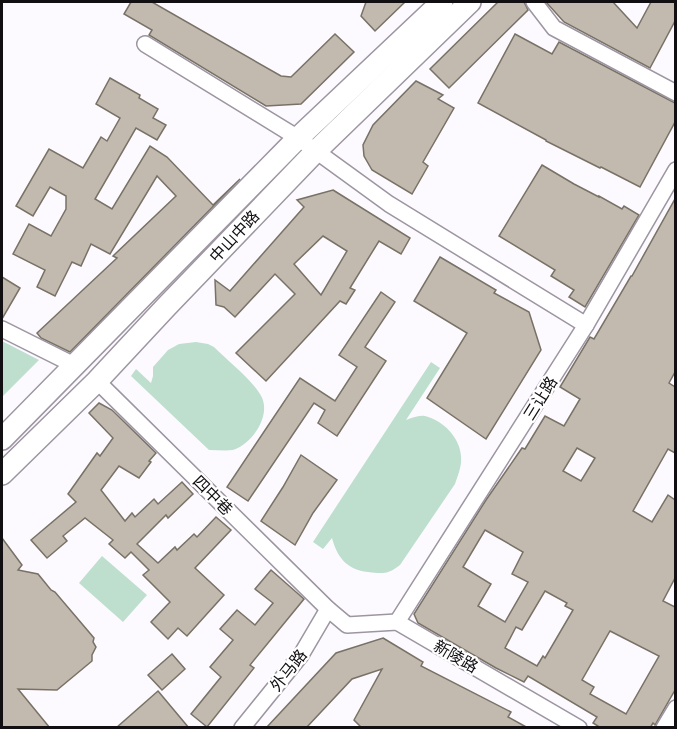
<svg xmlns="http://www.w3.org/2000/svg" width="677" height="729" font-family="'PT Serif','Noto Sans SC',serif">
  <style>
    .green { fill: #bedfce }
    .building { fill: #c2baae; stroke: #787166; stroke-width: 1.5; fill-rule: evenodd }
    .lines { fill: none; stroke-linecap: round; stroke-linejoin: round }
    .minor-casing { stroke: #9d95a1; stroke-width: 18 }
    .secondary-casing { stroke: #9d95a1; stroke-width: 24 }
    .minor { stroke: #fff; stroke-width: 15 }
    .secondary { stroke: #fff; stroke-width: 21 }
    .labels { text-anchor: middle; stroke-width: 4.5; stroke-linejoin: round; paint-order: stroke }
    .street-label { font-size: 16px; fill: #120f13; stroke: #fff }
  </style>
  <rect width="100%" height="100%" fill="#fdfaff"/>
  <g class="green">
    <path d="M2,341l37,19 -37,37z"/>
    <path d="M196,342l12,2 6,3c13,13 37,32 46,47 13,19 -7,50 -27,56 -7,1 -16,0 -24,0l-78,-74 5,-7 15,14 2,-7v-9l15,-17 11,-6z"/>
    <path d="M431,362l9,6 -34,52c6,-2 12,-5 19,-4 18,4 35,22 36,40 1,10 -3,19 -6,28l-55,81c-11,9 -17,9 -32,7 -21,-2 -31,-15 -36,-34l-9,11 -10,-7z"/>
    <path d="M102,556l45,39 -24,27 -44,-39z"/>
  </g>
  <g class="building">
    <path d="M131,2h21l129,74 10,1 44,-43 19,18 -53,52 -35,2 -117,-71 3,-5 -28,-16z"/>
    <path d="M366,2h39l-30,29 -14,-15z"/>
    <path d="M498,2h26l4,8 -79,78 -19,-19z"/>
    <path d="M546,2h67l24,26 14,-26h24v19l-25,47 -86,-46z"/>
    <path d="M515,34l37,20 7,-12 116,61v19l-35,65 -39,-20 -1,1 -54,-27v-1l-68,-37z"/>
    <path d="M110,78l30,17 -1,3 19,11 -5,9 13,7 -9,15 -21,-12 -41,71 17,10 38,-63 17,11 46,48 27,-26 -170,173 -29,-14 -4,-5 80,-75 -4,-2 63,-60 -19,-20 -47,78 -19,-10 -10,22 -9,-4 -17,34 -18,-9 8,-17 -32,-16 16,-30 22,12 15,-27v-13l-16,-9 -17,29 -17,-10 33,-57 34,19 18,-31 6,4 13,-23 -24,-14z"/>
    <path d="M416,81l27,14 -5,4 16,9 -31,54 5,4 -16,28 -40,-24 -8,-14 -1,-11 10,-20z"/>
    <path d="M542,165l32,19 25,13v-1l23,13 2,-3 15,9 -54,92 -16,-10 5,-7 -23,-14 4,-6 -56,-34z"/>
    <path d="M333,190l77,48 -9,16 -22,-13 -29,47 5,2 -9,14 -6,-3 -74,80 -30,-28 59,-59 -20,-20 -40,43 -11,-10 -8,-2 -1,-25 15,11 74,-84 -7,-7zM323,236l24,15 -26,44 -27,-31z"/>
    <path d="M675,199v173l-6,11 6,4v66l-7,-4 -35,62 19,11 16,-27 7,5v78l-12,23 12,6v83l-20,35 -2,-2 -3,5h-49l-8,-5 4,-6 -69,-41 -4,6 -28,-14 -78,-45 -4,-9 72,-114 36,-52 3,1 20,-33 19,10 16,-27 -20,-12 30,-50 4,2 37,-63h1zM577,448l18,10 -14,23 -18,-10zM485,530l38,22 -11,22 16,8 -23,40 -27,-16 13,-22 -28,-17zM545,591l22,12 -2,3 8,4 -28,48 -2,-2 -6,10 -32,-18 11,-21 6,3zM610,631l49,25 -33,58 -36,-20 4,-7 -12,-7z"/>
    <path d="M440,257l56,33 -2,3 35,19 12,38 -55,89 -59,-41 40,-65 -53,-32z"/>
    <path d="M2,277l18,11 -18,31z"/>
    <path d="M381,292l14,10 -30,45 21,14 -49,75 -19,-13 7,-13 -11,-7 -66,98 -21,-14 73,-109 35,23 22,-34 -18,-12z"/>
    <path d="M99,403l13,7 44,43 -7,8 2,1 -12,16 -20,-12 -18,24 24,31 7,-8 3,4 19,-18 4,5 24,-22 11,12 -25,24 -2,-3 -29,29 21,19 17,-16 2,3 17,-16 3,3 19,-20 15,13 -36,38 29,27 -37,41 -9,-8 -10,11 -17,-17 19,-20 -27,-27 6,-5 -18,-18 -6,6 -16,-14 4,-4 -28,-22 -22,18 4,5 -20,17 -16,-18 45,-38 -8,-8 29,-41 3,3 13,-18 -24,-25z"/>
    <path d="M301,455l36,25 -24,33 -18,32 -34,-24 22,-34z"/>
    <path d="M2,538l20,27 -4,5 20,4 13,16 4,2 39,46 -1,4 3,5 -4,8v6l-35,29 -39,-1 32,39h-48z"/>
    <path d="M271,570l33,29 -54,66 4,3 -47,59 -16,-13 30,-37 -11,-10 23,-27 -13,-11 17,-19 18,15 18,-22 -18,-14z"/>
    <path d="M383,638l40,24 -2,4 90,46 -3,5 20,11h-166l-8,-8 28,-51 -30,10 -46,49h-40l70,-75z"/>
    <path d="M172,654l13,15 -23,21 -14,-15z"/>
    <path d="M158,691l31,37h-73z"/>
  </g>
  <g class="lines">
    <g class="minor-casing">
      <g id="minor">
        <path d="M534,2l20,26 122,65"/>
        <path d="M145,44l153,94 91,66 197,121"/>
        <path d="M2,329l72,36"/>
        <path d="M97,381l231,228 19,16 50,-3 182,106"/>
        <path d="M397,622l189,-297 90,-155"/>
        <path d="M242,728l59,-73 27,-46"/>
        <path d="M664,728l12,-20"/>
      </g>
    </g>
    <g class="secondary-casing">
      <g id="secondary">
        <path d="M2,439l296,-301 144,-136"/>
        <path d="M2,474l95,-93 69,-74 150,-156 154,-149"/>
      </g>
    </g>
    <use href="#minor" class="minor"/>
    <use href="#secondary" class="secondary"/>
  </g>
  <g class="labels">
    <g class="street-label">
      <text transform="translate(234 236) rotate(-47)" y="6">中山中路</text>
      <text transform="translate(540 398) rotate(-58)" y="6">三让路</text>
      <text transform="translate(213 495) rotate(45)" y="6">四中巷</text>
      <text transform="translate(456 656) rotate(30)" y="6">新陵路</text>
      <text transform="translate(288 670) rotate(-52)" y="6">外马路</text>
    </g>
  </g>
  <rect width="677" height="729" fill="none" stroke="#120f13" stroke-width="6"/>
</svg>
